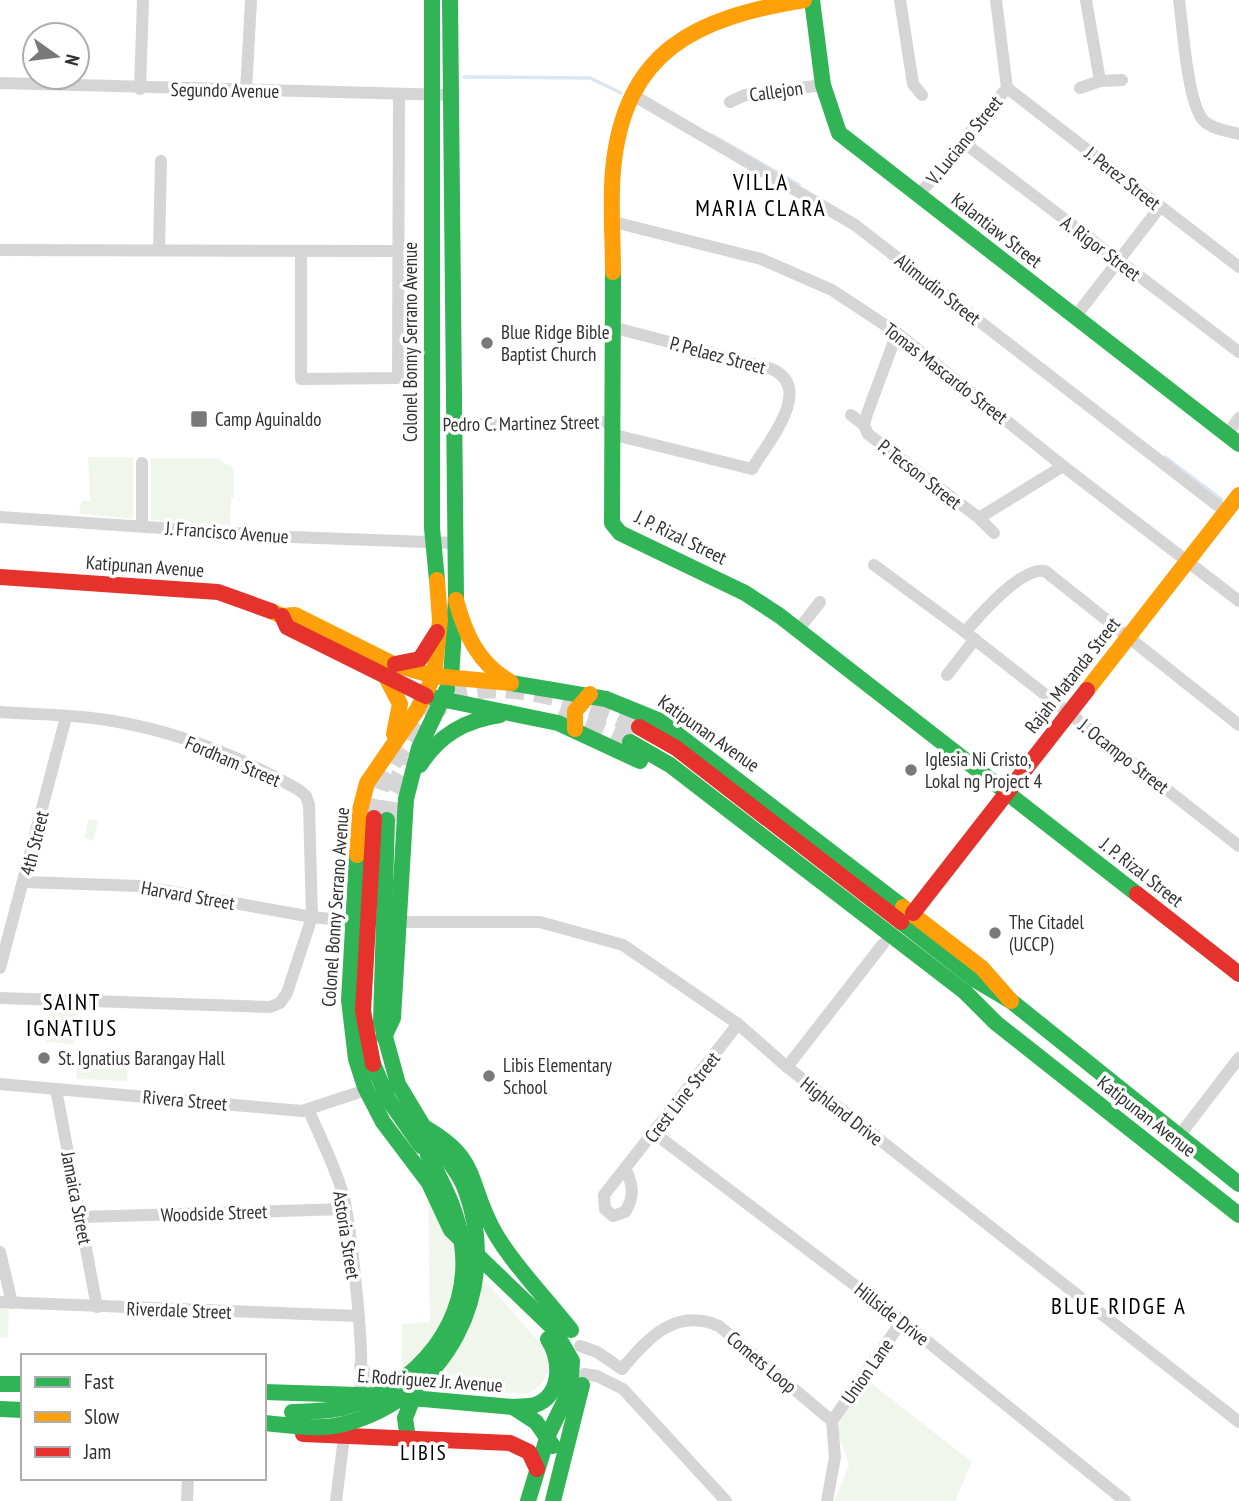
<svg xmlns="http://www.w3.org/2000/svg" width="1239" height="1501" font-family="'PT Sans Narrow',sans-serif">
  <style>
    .green { fill: #f1f6ed }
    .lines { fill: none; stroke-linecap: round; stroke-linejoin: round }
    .stream { stroke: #dbe6f3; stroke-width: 3.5 }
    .primary-tunnel { stroke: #d6d6d6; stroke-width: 19; stroke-dasharray: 19 10; stroke-linecap: butt }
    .street { stroke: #d5d5d5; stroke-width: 12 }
    .fast { stroke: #30b455; stroke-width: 16 }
    .slow { stroke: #ff9f0a; stroke-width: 16 }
    .jam { stroke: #e5322d; stroke-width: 16 }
    .fast-bridge { stroke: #30b455; stroke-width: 16 }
    .poi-dot { fill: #797979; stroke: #fff; stroke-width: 2.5 }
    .labels { text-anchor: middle; stroke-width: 7; stroke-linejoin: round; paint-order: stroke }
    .street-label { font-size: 19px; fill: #313131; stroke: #fff }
    .poi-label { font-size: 19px; fill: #313131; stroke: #fff; text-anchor: start }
    .neighbourhood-label { font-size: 21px; letter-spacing: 2px; fill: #000; stroke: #fff }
    .quarter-label { font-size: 23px; letter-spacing: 2px; fill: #000; stroke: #fff }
  </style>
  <rect width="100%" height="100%" fill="#fff"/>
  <g class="green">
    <path d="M88,457h45v62l-54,-5 2,-13h9z"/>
    <path d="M151,458h68l6,6 6,1 3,6v26l-3,1 -1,27 -79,-5z"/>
    <path d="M89,818l9,3 -5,20 -9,-3z"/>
    <path d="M49,1010l28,3 -3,31 -28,-2z"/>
    <path d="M79,1054l50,2 -2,25 -51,-2z"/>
    <path d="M428,1192l18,45 97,109c8,21 7,34 -13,47l-128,-1v-68l28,-2z"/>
    <path d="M0,1308h9l-1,30 -8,-1z"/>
    <path d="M867,1380l105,82 -17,39h-121l15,-36 -13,-38z"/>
  </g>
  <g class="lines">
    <g class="stream">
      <path d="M464,77l126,1 31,15"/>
      <path d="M712,135l87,50"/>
      <path d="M1165,457l57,43"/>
    </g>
    <g class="primary-tunnel">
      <path d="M559,712l71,30"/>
      <path d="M374,818c2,-30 13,-48 30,-72 15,-20 35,-45 59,-53 48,-15 133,12 176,34"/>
      <path d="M387,820l5,-28 17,-33"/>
    </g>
    <g class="street">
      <path d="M900,0l13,84 9,11"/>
      <path d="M1086,0l14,81"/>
      <path d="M1179,0c4,27 8,101 24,120 8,9 25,11 36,14"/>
      <path d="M0,83l449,12"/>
      <path d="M1007,88l232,179"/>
      <path d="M1080,88l20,-7 22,-1"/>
      <path d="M140,89l3,-89"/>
      <path d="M246,91l5,-91"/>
      <path d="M631,94l224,131 371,287"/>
      <path d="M730,102l15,-7 78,-10"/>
      <path d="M963,142l276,210"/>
      <path d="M918,196l89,-108 -11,-88"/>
      <path d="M614,222l147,37 71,31 65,43 166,133 176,135"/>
      <path d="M0,250l398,1"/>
      <path d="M159,250l2,-89"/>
      <path d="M301,251v128l97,-1 1,-284"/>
      <path d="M1075,317l85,-110"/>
      <path d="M897,333l-30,81 -3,11 4,9 111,84 15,15"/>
      <path d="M851,415l13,10"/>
      <path d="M431,425l180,-3"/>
      <path d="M611,434l141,35c15,-26 63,-80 20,-100l-160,-42"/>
      <path d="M1227,434l12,-16"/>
      <path d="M0,517l291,20 164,6"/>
      <path d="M979,518l84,-52"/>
      <path d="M142,526v-63"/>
      <path d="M874,565l91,67 274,214"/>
      <path d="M799,629l21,-27"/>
      <path d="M965,632c16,-18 56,-65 80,-61l194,154"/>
      <path d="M947,675l28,-36"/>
      <path d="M0,712c37,3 76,2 113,9 65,11 130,37 186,69l7,6 3,9 3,112 -25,76 -7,10 -10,4 -270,-9"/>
      <path d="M24,882l116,4 172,31 38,4"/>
      <path d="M397,922h143l83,23 115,79 49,43 452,355"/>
      <path d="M0,968l66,-251"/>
      <path d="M787,1067l96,-123"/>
      <path d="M0,1084l302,27 64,-21"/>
      <path d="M56,1089l41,218"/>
      <path d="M309,1111c11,26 25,53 33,80 9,29 25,178 17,204"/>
      <path d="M654,1133l248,188 223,180"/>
      <path d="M1179,1136l60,-78"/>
      <path d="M626,1170c7,16 9,26 -1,42l-12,4 -8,-7 -1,-14 134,-171"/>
      <path d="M82,1217l264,-8"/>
      <path d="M0,1252l12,51"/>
      <path d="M0,1302l358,14"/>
      <path d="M580,1346l17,6 25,17"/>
      <path d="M360,1366l24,30"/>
      <path d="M622,1369c27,-32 54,-62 97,-43l113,95 3,36 -8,44"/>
      <path d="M584,1374l13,2 26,13 103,112"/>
      <path d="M832,1421l70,-100"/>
      <path d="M187,1501l1,-23"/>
      <path d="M336,1501l8,-64"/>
    </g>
    <g class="fast">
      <path d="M432,0v528l5,52"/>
      <path d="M450,0l6,598 -5,80"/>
      <path d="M812,0l11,85 16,48 400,311"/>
      <path d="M613,272l-1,251 8,10 125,60 35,23 357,278"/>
      <path d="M511,683l95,16 54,22 243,186"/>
      <path d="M426,696l132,27 82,38"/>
      <path d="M630,742l40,23 295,227 31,31 243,192"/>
      <path d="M420,765c19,-30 45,-45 80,-50"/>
      <path d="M387,820l-6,202 17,62 30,50"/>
      <path d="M357,855l-8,145 7,59 9,28 18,35 46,61 22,47 102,98 19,33 -2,29 -22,45 -20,66"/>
      <path d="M901,922l73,57 37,22 228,183"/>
      <path d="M384,1037l9,-19 13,-219 13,-51 28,-59"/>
      <path d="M373,1064l15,35 33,47"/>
      <path d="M422,1126c60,33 44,56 73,107 18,31 53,68 76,97"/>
      <path d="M0,1384h23"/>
      <path d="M264,1392l125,4 124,11 23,15 17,24"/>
      <path d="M513,1407c7,-1 15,0 22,-2 28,-10 26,-45 13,-66"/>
      <path d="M0,1409l23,1"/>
      <path d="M408,1439l-3,-21 8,-20"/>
      <path d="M553,1501l29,-116"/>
    </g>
    <g class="slow">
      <path d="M613,272c0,-34 -3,-69 0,-102 11,-121 84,-152 191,-170"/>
      <path d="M456,600c9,34 22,63 53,81"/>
      <path d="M271,611l11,5 13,-1 98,49 41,12 6,-56 -3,-40"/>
      <path d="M386,677l14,27 -6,30"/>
      <path d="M1087,690l152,-195"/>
      <path d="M575,729v-18l15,-17"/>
      <path d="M357,855l3,-45 7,-27 50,-73 17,-34 77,7"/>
      <path d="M903,907l79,61 29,33"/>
    </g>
    <g class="jam">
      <path d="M0,577l218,15 53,19"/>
      <path d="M282,616l5,11 139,69"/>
      <path d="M395,664l25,-5 17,-27"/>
      <path d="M639,727l37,21 225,174"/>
      <path d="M1137,894l102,80"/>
      <path d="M913,913l174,-223"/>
      <path d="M373,1064l-10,-53 11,-193"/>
      <path d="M303,1434l207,9 19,9 8,17"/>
    </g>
    <g class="fast-bridge">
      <path d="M292,1412c17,-1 37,0 53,-5 72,-19 128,-86 117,-163 -4,-33 -19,-60 -34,-89"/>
      <path d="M264,1423c26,2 54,8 80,1 102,-27 158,-133 122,-233 -7,-20 -23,-36 -35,-53"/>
    </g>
  </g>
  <g class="poi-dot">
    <circle cx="487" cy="343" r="7"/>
    <rect x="190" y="410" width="18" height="18" rx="3.5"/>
    <circle cx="911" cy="770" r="7"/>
    <circle cx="995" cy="933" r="7"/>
    <circle cx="44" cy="1058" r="7"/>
    <circle cx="489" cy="1076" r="7"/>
  </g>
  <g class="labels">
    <g class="street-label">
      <text transform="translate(225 90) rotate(1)" y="7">Segundo Avenue</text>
      <text transform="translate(776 91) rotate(-8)" y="7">Callejon</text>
      <text transform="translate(964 140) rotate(-51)" y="7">V. Luciano Street</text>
      <text transform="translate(1123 178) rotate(38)" y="7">J. Perez Street</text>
      <text transform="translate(997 230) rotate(38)" y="7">Kalantiaw Street</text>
      <text transform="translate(1101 248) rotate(37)" y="7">A. Rigor Street</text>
      <text transform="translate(938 289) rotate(38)" y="7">Alimudin Street</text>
      <text transform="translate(410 342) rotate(-90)" y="7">Colonel Bonny Serrano Avenue</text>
      <text transform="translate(718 355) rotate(15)" y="7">P. Pelaez Street</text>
      <text transform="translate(946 373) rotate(38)" y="7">Tomas Mascardo Street</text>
      <text transform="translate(521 423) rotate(-1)" y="7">Pedro C. Martinez Street</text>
      <text transform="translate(920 474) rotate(38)" y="7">P. Tecson Street</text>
      <text transform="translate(227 532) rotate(4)" y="7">J. Francisco Avenue</text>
      <text transform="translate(681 537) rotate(26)" y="7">J. P. Rizal Street</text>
      <text transform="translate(145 566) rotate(4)" y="7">Katipunan Avenue</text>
      <text transform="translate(1072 675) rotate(-52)" y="7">Rajah Matanda Street</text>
      <text transform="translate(709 733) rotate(35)" y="7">Katipunan Avenue</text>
      <text transform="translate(1124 756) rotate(38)" y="7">J. Ocampo Street</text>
      <text transform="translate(233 761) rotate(23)" y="7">Fordham Street</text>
      <text transform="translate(34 843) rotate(-76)" y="7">4th Street</text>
      <text transform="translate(1142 872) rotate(38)" y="7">J. P. Rizal Street</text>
      <text transform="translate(188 895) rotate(10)" y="7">Harvard Street</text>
      <text transform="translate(335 907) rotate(-86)" y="7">Colonel Bonny Serrano Avenue</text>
      <text transform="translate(682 1097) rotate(-52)" y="7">Crest Line Street</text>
      <text transform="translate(185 1100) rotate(5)" y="7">Rivera Street</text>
      <text transform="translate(842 1111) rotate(38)" y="7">Highland Drive</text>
      <text transform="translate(1147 1116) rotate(38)" y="7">Katipunan Avenue</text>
      <text transform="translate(77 1198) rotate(79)" y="7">Jamaica Street</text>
      <text transform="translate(214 1213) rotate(-2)" y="7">Woodside Street</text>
      <text transform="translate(347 1235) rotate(81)" y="7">Astoria Street</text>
      <text transform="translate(179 1310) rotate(2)" y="7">Riverdale Street</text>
      <text transform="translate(892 1314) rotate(38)" y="7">Hillside Drive</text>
      <text transform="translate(762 1362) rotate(40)" y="7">Comets Loop</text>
      <text transform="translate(867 1371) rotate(-55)" y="7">Union Lane</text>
      <text transform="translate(430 1380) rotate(4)" y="7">E. Rodriguez Jr. Avenue</text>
    </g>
    <g class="poi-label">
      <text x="501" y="339">Blue Ridge Bible<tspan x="501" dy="22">Baptist Church</tspan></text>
      <text x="215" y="426">Camp Aguinaldo</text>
      <text x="925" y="766">Iglesia Ni Cristo,<tspan x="925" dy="22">Lokal ng Project 4</tspan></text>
      <text x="1009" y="929">The Citadel<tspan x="1009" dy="22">(UCCP)</tspan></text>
      <text x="58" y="1065">St. Ignatius Barangay Hall</text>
      <text x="503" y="1072">Libis Elementary<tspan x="503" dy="22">School</tspan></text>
    </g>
    <g class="neighbourhood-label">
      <text x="424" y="1460">LIBIS</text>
    </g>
    <g class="quarter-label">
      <text x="761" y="190">VILLA<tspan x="761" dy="26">MARIA CLARA</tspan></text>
      <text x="72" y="1010">SAINT<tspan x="72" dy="26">IGNATIUS</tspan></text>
      <text x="1119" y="1314">BLUE RIDGE A</text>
    </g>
  </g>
  <rect x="21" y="1354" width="245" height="126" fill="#ffffff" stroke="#adadad" stroke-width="2"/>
  <rect x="35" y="1377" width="35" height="10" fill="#30b455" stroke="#adadad" stroke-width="2"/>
  <text x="84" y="1389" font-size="21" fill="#313131">Fast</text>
  <rect x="35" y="1412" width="35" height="10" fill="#ff9f0a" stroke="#adadad" stroke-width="2"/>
  <text x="84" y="1424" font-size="21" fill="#313131">Slow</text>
  <rect x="35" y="1447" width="35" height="10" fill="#e5322d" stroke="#adadad" stroke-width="2"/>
  <text x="84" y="1459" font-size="21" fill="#313131">Jam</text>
  <g transform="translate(56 56) rotate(104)"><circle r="33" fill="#ffffff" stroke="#adadad" stroke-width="2"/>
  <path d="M0-5L12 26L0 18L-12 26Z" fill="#797979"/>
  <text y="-10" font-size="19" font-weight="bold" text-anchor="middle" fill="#313131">N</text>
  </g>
</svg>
